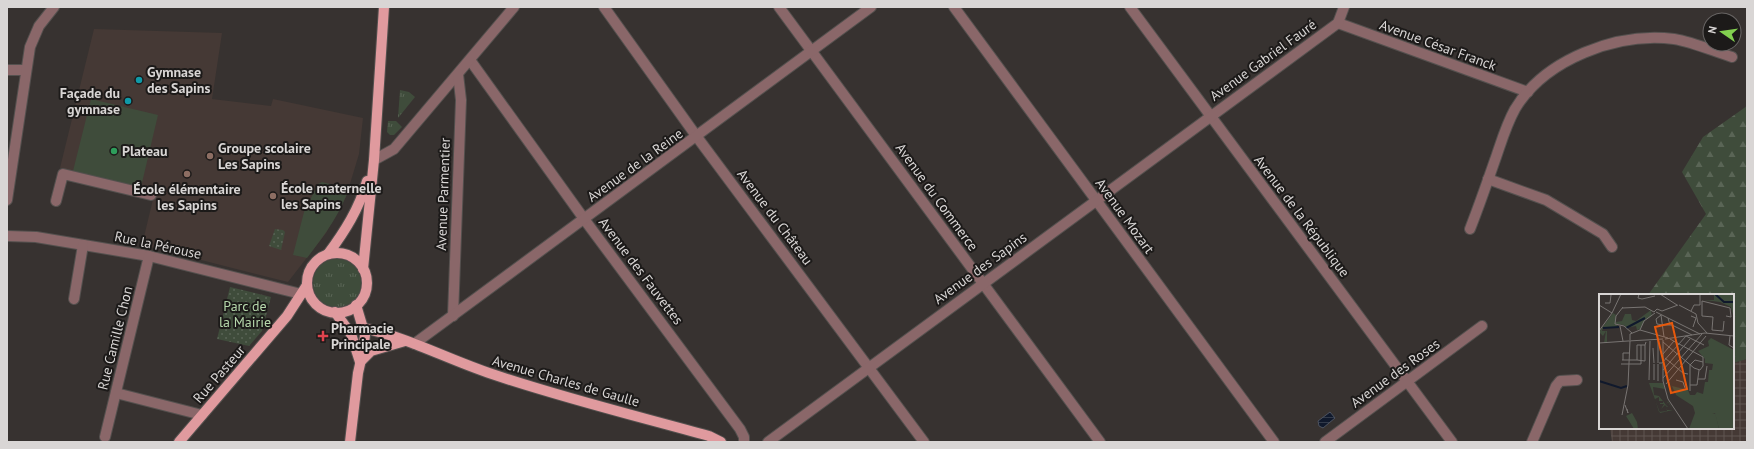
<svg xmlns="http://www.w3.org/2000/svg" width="1754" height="449" font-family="'PT Sans',sans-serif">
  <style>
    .built { fill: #453935 }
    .industrial { fill: url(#industrial-grid) }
    .grass { fill: url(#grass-tufts) }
    .forest { fill: url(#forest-firs) }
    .park { fill: url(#park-dots) }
    .garden { fill: #3f4c3b }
    .water { fill: url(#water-rules); stroke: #4c525f }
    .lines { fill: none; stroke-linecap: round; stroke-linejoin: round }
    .minor-casing { stroke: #54504e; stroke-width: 12 }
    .major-casing { stroke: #54504e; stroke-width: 12 }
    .minor { stroke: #8a6769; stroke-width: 10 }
    .major { stroke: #e09a9e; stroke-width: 10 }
    .culture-dot { fill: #0f9aa8; stroke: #1c1a19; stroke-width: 1.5 }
    .leisure-dot { fill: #2e9e5b; stroke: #1c1a19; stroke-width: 1.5 }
    .education-dot { fill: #8d6e63; stroke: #1c1a19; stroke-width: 1.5 }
    .health-dot { fill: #e0444e; stroke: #1c1a19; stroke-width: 1.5 }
    .labels { text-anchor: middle; stroke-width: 4; stroke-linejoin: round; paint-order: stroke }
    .street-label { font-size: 14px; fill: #d9d6d5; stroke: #1c1a19 }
    .poi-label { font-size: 14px; font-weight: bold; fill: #d9d6d5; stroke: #1c1a19; text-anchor: start }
    .park-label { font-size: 14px; fill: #b5d7ab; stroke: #1c1a19 }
    .inset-river { fill: none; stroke: #10192c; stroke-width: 2 }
    .inset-road { fill: none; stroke: #787472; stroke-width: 1 }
    .view { fill: #e8590c; fill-opacity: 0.15; stroke: #e8590c; stroke-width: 2 }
    .inset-edge { fill: none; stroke: #d9d6d5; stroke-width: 2 }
  </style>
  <defs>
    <pattern id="industrial-grid" width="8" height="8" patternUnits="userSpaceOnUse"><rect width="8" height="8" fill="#453935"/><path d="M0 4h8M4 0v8" fill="none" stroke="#5f5551"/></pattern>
    <pattern id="grass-tufts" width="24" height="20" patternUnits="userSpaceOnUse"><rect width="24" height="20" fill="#3f4c3b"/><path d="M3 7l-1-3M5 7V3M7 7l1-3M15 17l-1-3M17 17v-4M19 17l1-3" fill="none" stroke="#5a6556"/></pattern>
    <pattern id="forest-firs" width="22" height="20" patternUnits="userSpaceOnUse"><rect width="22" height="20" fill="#3f4c3b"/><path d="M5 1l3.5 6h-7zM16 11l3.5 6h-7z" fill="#5a6556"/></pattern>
    <pattern id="park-dots" width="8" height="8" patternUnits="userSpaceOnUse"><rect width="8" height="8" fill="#3f4c3b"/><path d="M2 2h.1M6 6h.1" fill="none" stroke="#5a6556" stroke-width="1.8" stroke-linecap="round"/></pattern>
    <pattern id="water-rules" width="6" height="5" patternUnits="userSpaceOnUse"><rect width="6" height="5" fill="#10192c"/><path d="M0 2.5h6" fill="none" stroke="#323a4a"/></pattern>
  </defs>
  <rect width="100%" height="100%" fill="#373230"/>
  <path class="built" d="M94,29l128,4 -10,66 59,7 2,-7 90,19 -4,36 -13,43 -20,36 -38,49 -146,-37 13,-54 -95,-23z"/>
  <path class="industrial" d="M1747,359v83h-135l-2,-14h123v-65z"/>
  <g class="grass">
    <path d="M400,90l9,2 6,5 -17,21z"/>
    <path d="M388,121h8l6,6 -8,8h-4l-3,-3z"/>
    <circle cx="337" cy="283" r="24"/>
  </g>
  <path class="forest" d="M1747,106v253l-14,4v-68h-85l58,-81 -24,-42 21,-35z"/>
  <g class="park">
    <path d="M275,229l8,1 2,2 -4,18 -12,-4z"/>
    <path d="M230,287l41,10 -9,34 -13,15 -32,-7z"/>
  </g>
  <g class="garden">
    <path d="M91,99l67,16 -17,72 -68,-16z"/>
    <path d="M322,182l16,4 12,-1c-8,27 -26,51 -43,73l-14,-3 11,-43 14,-28z"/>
  </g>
  <path class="water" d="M1330,412l5,6 -12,10 -4,-2 -1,-5z"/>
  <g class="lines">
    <g class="minor-casing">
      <g id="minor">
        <path d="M604,7l93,130 227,305"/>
        <path d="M779,7l321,435"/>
        <path d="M954,7l320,435"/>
        <path d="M1130,7l322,435"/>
        <path d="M1338,23l190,69"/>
        <path d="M470,60l117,163 153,206 4,8v5"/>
        <path d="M7,70h19"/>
        <path d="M374,160l20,-11 120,-142"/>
        <path d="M1488,179l58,21 57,34 9,13"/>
        <path d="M7,200l23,-153 9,-21 15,-19"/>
        <path d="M56,201l7,-27 88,21"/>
        <path d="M1470,229c9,-23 17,-46 25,-69 6,-17 11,-35 20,-51 30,-50 102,-77 159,-70 19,3 39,12 58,18"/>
        <path d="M7,236l29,1 113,19 152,38"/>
        <path d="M74,299l9,-54"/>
        <path d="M453,316l8,-216 -3,-26"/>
        <path d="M414,344l457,-337"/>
        <path d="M116,393l86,22"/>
        <path d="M105,437l44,-181"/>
        <path d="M768,442l570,-419 6,-16"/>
        <path d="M1325,442l157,-116"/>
        <path d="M1532,442l24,-56 4,-5 17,-1"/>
      </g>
    </g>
    <g class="major-casing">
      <g id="major">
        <circle cx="337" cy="283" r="30"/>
        <path d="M328,254c17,-23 31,-45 39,-73"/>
        <path d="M363,269l11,-109 10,-153"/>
        <path d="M335,312l16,22 9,28"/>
        <path d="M363,328c44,9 86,32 129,46 71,24 145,42 217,62l12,6"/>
        <path d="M361,361l10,-10 34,-10"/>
        <path d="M179,442l108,-126 20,-31"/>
        <path d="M350,442l8,-69 5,-22 2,-16 -9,-30"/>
      </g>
    </g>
    <use href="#minor" class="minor"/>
    <use href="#major" class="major"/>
  </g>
  <g class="culture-dot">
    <circle cx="139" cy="80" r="4"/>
    <circle cx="128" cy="101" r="4"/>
  </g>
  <circle class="leisure-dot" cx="114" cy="151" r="4"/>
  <g class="education-dot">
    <circle cx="210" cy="156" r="4"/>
    <circle cx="187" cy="174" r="4"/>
    <circle cx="273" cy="196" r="4"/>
  </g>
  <path class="health-dot" d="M321 330h4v4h4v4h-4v4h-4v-4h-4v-4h4z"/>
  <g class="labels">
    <g class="street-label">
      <text transform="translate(1438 45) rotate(20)" y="5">Avenue César Franck</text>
      <text transform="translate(1263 60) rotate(-36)" y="5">Avenue Gabriel Fauré</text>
      <text transform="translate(635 165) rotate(-36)" y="5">Avenue de la Reine</text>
      <text transform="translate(443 194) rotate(-88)" y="5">Avenue Parmentier</text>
      <text transform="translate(937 197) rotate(54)" y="5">Avenue du Commerce</text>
      <text transform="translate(1125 216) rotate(54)" y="5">Avenue Mozart</text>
      <text transform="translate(1302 216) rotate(53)" y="5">Avenue de la République</text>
      <text transform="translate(775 217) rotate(53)" y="5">Avenue du Château</text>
      <text transform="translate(158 245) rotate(12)" y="5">Rue la Pérouse</text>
      <text transform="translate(980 268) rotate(-36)" y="5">Avenue des Sapins</text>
      <text transform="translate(641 271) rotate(53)" y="5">Avenue des Fauvettes</text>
      <text transform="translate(115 338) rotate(-76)" y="5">Rue Camille Chon</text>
      <text transform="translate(1395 373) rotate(-36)" y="5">Avenue des Roses</text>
      <text transform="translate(219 374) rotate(-49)" y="5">Rue Pasteur</text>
      <text transform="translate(566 381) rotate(16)" y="5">Avenue Charles de Gaulle</text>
    </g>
    <g class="poi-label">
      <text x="147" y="77">Gymnase<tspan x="147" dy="16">des Sapins</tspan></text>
      <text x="120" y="98" text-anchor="end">Façade du<tspan x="120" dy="16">gymnase</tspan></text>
      <text x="218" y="153">Groupe scolaire<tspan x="218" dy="16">Les Sapins</tspan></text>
      <text x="122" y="156">Plateau</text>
      <text x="281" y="193">École maternelle<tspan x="281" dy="16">les Sapins</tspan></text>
      <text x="187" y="194" text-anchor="middle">École élémentaire<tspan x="187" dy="16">les Sapins</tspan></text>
      <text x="331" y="333">Pharmacie<tspan x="331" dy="16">Principale</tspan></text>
    </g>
    <g class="park-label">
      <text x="245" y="311">Parc de<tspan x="245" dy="16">la Mairie</tspan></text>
    </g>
  </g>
  <g transform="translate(1599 294)">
    <rect width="135" height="135" fill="#373230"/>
    <path d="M14,19l3,2 -1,9 4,3 -16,1 -1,3h5v12h-3l2,-12 -3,5 -4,-4zM50,89h14l2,6 -12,-2 1,8 5,1 7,9 2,-4 5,9 -13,3zM60,103v4h4v2h-3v1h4l-3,5 4,-4 2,2h1l-2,-2 2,-3 5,8h-6l-1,-3 1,4 -8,1 -4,-13zM110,118l7,2 3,15h-30l6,-16zM33,119l5,9 1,7h-4l-8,-13z" fill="#3f4c3b" fill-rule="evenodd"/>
    <path d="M115,0h20v25l-3,-12 -11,-5 -16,-2h10zM112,44l23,12v79h-15l-4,-16h-20l-2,-7 -17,-11 -4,-9 16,4 2,5h5l2,-3 6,2 2,-12h3l1,-12h3l1,-6 -8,-1v-4l-7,-8 11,-5 -1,-5z" fill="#3f4c3b"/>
    <path d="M52,16l1,6 -7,4 -5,9 -3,1 -1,-4 -10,2 -2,-3 -8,-1v-2l6,-1 3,-7h6l1,6 4,1z" fill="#3f4c3b"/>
    <path class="inset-river" d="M116,0l9,8h10M4,34l16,-1M27,34l19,-10M0,87l22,7 6,-2"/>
    <path class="inset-road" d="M40,0l-1,4 4,1 13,-3M61,0l17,11M6,9h5l1,-8M0,11l13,8 9,-19M80,11l17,9 2,9 9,10M24,13l-7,9 -1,8 9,2 8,7M23,14l23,-1 9,5M92,17l3,-6h6v-11M55,18l3,-3 5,2 16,-6M57,18l12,6 2,7M62,21l3,22M62,21l-5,4 1,5 6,1M92,22l5,2 -3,9M69,24l32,16M125,27l-1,10 -11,-1 1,-13 -11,-1v-15l28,7 1,9 -5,-1M64,31h9l20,10M21,32l3,15M41,36l4,-9 11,-8M0,37l13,-18M131,42l-1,9 5,3M66,45l40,-6 29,3M71,45l33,18v9M31,46v-6l10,-4 28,8M59,46v23M64,46v41l5,18 20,30M29,47l35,-2M64,48l31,26 6,2 3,-4M0,49l29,-2M54,54l1,15M64,60l11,-13M66,64l18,15 5,1M23,66h15v-15h8l1,-3M24,66v-7h7M38,66l8,1v-16M60,69h3l24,-27 18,9M22,70h20v-19M55,70v16M59,70v17M91,71v26M91,71l5,-5 8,2M64,76l27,-31M64,84l39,-44M99,85h7l2,-13M50,86l1,-39M77,86l7,2 2,6M67,90l40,-48M91,91h7l2,-15M26,111l3,8 -1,-4M23,121l6,-30 2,-44"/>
    <path class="view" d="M73,29l15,66 -16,4 -16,-66z"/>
    <rect width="135" height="135" class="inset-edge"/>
  </g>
  <rect width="1754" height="449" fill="none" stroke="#d9d6d5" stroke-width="16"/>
  <g transform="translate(1722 32) rotate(283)"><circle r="19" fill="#1c1a19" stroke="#686564"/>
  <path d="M0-3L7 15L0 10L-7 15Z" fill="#82d04f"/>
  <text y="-6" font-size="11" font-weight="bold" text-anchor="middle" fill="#d9d6d5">N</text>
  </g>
</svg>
